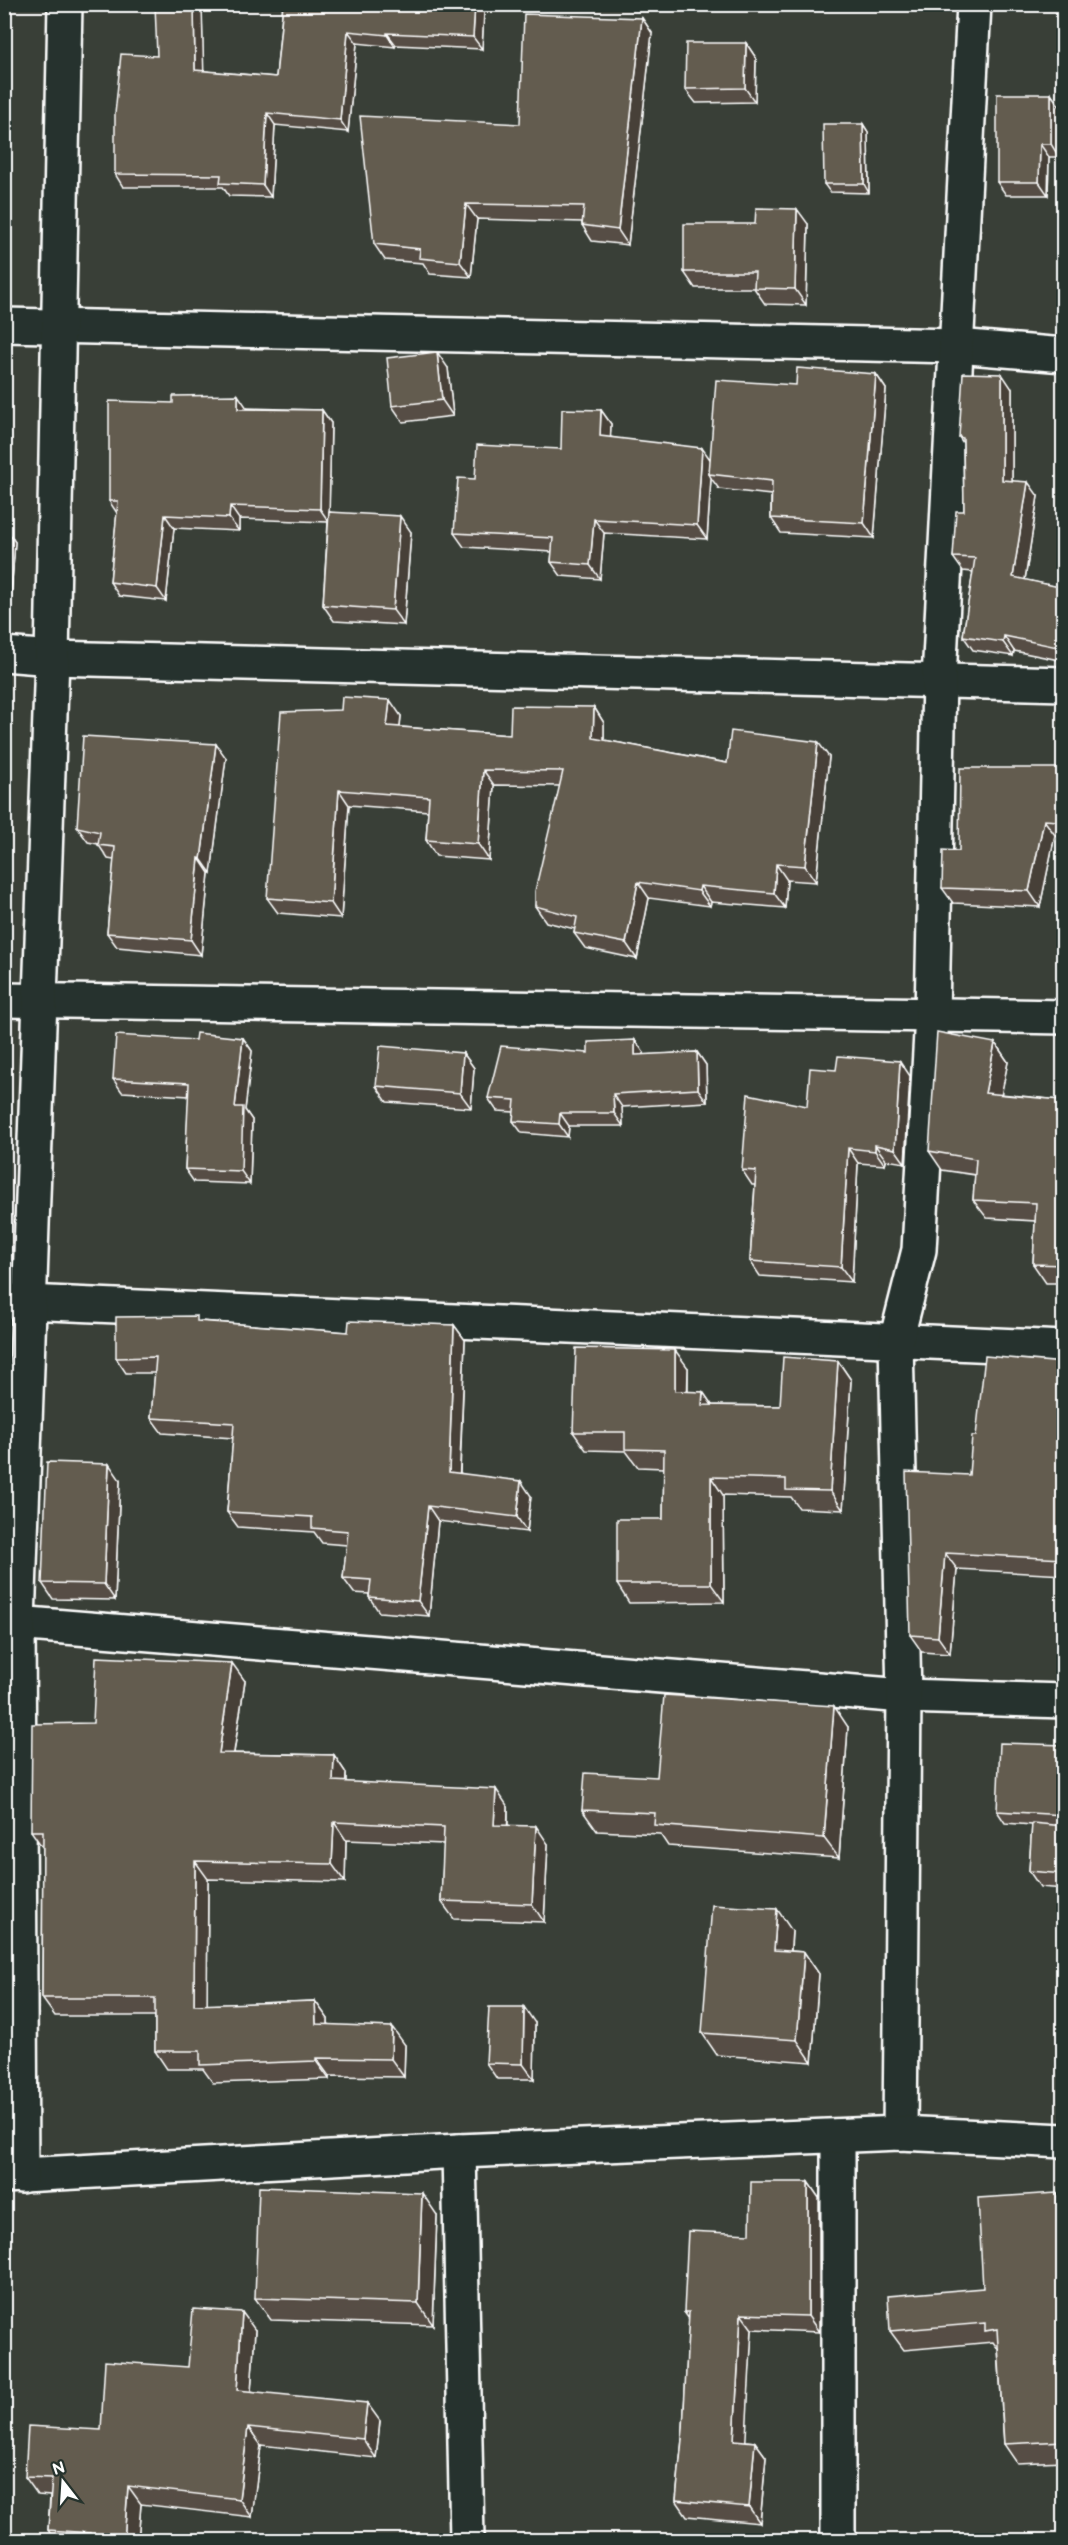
<svg xmlns="http://www.w3.org/2000/svg" width="1068" height="2545" font-family="'Balsamiq Sans',sans-serif">
  <style>
    .lines { fill: none; stroke-linecap: round; stroke-linejoin: round }
    .minor-casing { stroke: #fff; stroke-width: 38 }
    .minor { stroke: #26332d; stroke-width: 33 }
    .wall { fill: #564e44; stroke: #fff; stroke-width: 1.5 }
    .shaded-wall { fill: #464037; stroke: #fff; stroke-width: 1.5 }
    .building { fill: #645b4f; stroke: #fff; stroke-width: 1.5 }
  </style>
  <rect width="100%" height="100%" fill="#393f37"/>
  <filter id="ink" filterUnits="userSpaceOnUse"><feTurbulence type="fractalNoise" baseFrequency=".0167" numOctaves="2"/><feDisplacementMap in="SourceGraphic" scale="12" xChannelSelector="R" yChannelSelector="G"/><feConvolveMatrix kernelMatrix="1 2 1 2 8 2 1 2 1" color-interpolation-filters="sRGB"/></filter>
  <g filter="url(#ink)">
    <g class="lines">
      <g class="minor-casing">
        <g id="minor">
          <path d="M4,325l953,21 107,9"/>
          <path d="M4,654l48,4 1012,26"/>
          <path d="M4,1000l1060,17"/>
          <path d="M4,1301l1060,47"/>
          <path d="M4,1622l900,74 160,5"/>
          <path d="M900,2133l4,-437 -8,-355 23,-91 13,-235 7,-336 35,-675"/>
          <path d="M838,2136v404"/>
          <path d="M459,2151l8,389"/>
          <path d="M4,2176l455,-25 441,-18 164,8"/>
          <path d="M21,2176l-3,-554 34,-964 13,-654"/>
        </g>
      </g>
      <use href="#minor" class="minor"/>
    </g>
    <g class="wall">
      <path d="M202,4l1,67 73,6 7,-73h196l5,8 -2,37 -86,-4 -1,2 -38,-4 -9,89 -73,-7 -4,72 -42,-1 -6,-9h-100l-8,-13 42,-118z"/>
      <path d="M642,18l10,15 -24,212 -36,-4 -10,-16v-3l-105,-3 -6,58 -41,-3 -7,-11 -38,-3 -11,-16 146,-120z"/>
      <path d="M746,43l10,15 -1,44 -59,1 -11,-14z"/>
      <path d="M1051,94l9,13 -1,50h-10l-1,38h-42l-9,-13z"/>
      <path d="M863,124l5,8 1,61 -39,-1 -6,-8z"/>
      <path d="M755,224h53l-2,81 -41,-1 -11,-16h-59l-11,-16z"/>
      <path d="M448,368l5,48 -50,6 -11,-16z"/>
      <path d="M876,374l10,15 -12,149 -93,-5 -10,-15v-23l-52,-6 -8,-11 -4,61 -103,-6 -4,46 -39,-3 -10,-14 1,-10 -88,-5 -10,-14 107,-84 40,-39 10,14 -1,13 100,21 86,-73z"/>
      <path d="M1012,389v92l26,15 -13,84 39,8v73l-50,-10 -1,5 -40,-6 -10,-14 10,-64 -10,-1 -10,-14 11,-46 -1,-68 -4,-6z"/>
      <path d="M247,408l75,2 9,13 -2,89 82,20 -7,93 -70,-4 -11,-16 5,-83 -89,-3v12l-65,-3 -8,73 -47,-5 -9,-14 7,-69 -8,-12z"/>
      <path d="M4,526l11,16 -4,52 -7,-1z"/>
      <path d="M594,707l10,16v17l123,23 102,-6 -13,125 -29,-2 -2,28 -74,-6 -1,4 -61,-8 -12,61 -52,-11 -11,-15 1,-4 -29,-7 -11,-16 25,-120 -66,-1 -5,75 -53,-4 -10,-16 2,-29 -79,-6 -8,113 -63,-5 -11,-15 74,-188 60,6 -1,11 110,8z"/>
      <path d="M226,758l-15,115h-2l-8,82 -84,-8 -10,-14 7,-73 -6,-1 -10,-15 -10,-2 -11,-15z"/>
      <path d="M1059,768l5,6v62l-9,-1 -15,72 -87,-4 -11,-15 17,-37z"/>
      <path d="M243,1038l9,13 -7,59 7,10 -2,64 -56,-2 -9,-13 4,-73 -67,-4 -9,-13 82,-39z"/>
      <path d="M1064,1041v242h-18l-13,-19 2,-43 -48,-3 -14,-18 2,-25 -33,-5 -13,-19 66,-108 13,19 -7,32 59,6z"/>
      <path d="M697,1052l9,13 1,37 -85,5 1,19h-54l-1,11 -46,-4 -9,-12 1,-9 -17,-1 -9,-13 100,-45h56v2z"/>
      <path d="M463,1053l11,15 -3,40 -84,-6 -11,-16z"/>
      <path d="M910,1076l-5,87 -19,-3 -1,5 -27,-2 -6,119 -92,-6 -10,-15 5,-76h-3l-10,-15 65,-64z"/>
      <path d="M201,1321l147,11 106,-7 11,15 -5,133 71,23 -4,36 -89,-11 -9,95 -50,-4 -10,-15v-3l-15,-1 -11,-15 4,-33 -25,-2 -8,-11 -76,-5 -11,-15 6,-74 -71,-5 -11,-15 4,-45h-29l-10,-15z"/>
      <path d="M838,1361l13,19 -8,130 -44,-2 -8,-11 -68,-2 1,107 -95,1 -12,-19 46,-65 1,-51 -26,-1 -12,-16 -40,-1 -13,-18 115,-64v24h15l9,13 68,1z"/>
      <path d="M1064,1363v212l-107,-6 -7,85 -28,-2 -12,-17 59,-160 7,-39z"/>
      <path d="M120,1480l-5,120 -62,-1 -11,-16z"/>
      <path d="M245,1681l-11,72 100,2 12,18v9l162,25v18l40,19 -4,78 -90,-3 -13,-18 3,-57 -98,-4 -1,42 -137,-3 -1,126 108,-4 13,18v5l77,21 -1,32 -75,-1v3l-116,4 -10,-14h-36l-12,-18v-35h-100l-13,-18 1,-150 -12,-17 62,-108z"/>
      <path d="M848,1727l-9,131 -171,-12 -8,-12 -63,-3 -15,-21 75,-33z"/>
      <path d="M1064,1745v144l-24,-2 -11,-16 3,-46 -27,-2 -8,-12z"/>
      <path d="M792,1931l-1,20 13,1 15,22 -7,88 -95,-7 -15,-22z"/>
      <path d="M535,2023l-1,56h-37l-11,-16z"/>
      <path d="M808,2182l11,16v134l-67,-3 -7,112 10,1 11,15 -6,66 -73,-7 -11,-16 7,-71 6,-110 -5,-7 66,-78z"/>
      <path d="M1057,2193l7,10v258l-47,2 -13,-19 -6,-95 -5,-7 -89,8 -14,-19 93,-43z"/>
      <path d="M437,2215l-4,110 -162,-5 -16,-22z"/>
      <path d="M255,2330l-4,61 129,30 -4,37 -115,-13 -9,72 -111,-13 -3,37h-83l-7,-11 2,-34 -12,-1 -13,-18 76,-47 87,-63z"/>
    </g>
    <g class="shaded-wall">
      <path d="M194,4h8l2,78 -9,-12z"/>
      <path d="M475,4h4l5,8 -2,37 -9,-12z"/>
      <path d="M642,18l10,15 -24,212 -10,-15z"/>
      <path d="M348,31l9,12 -9,89 -8,-12z"/>
      <path d="M387,33l9,12 -1,2 -8,-12z"/>
      <path d="M746,43l10,15 -1,44 -10,-14z"/>
      <path d="M1051,94l9,13 -1,50 -8,-13z"/>
      <path d="M267,113l8,12 -4,72 -8,-12z"/>
      <path d="M863,124l5,8 1,61 -5,-9z"/>
      <path d="M1040,144l9,13 -1,38 -9,-13z"/>
      <path d="M466,204l11,15 -6,58 -11,-15z"/>
      <path d="M797,209l11,15 -2,81 -11,-16z"/>
      <path d="M437,352l11,16 5,48 -11,-16z"/>
      <path d="M876,374l10,15 -12,149 -10,-15z"/>
      <path d="M1002,374l10,15v105l-10,-14z"/>
      <path d="M238,395l9,13v14l-9,-13z"/>
      <path d="M322,410l9,13 -2,99 -9,-13z"/>
      <path d="M601,410l10,14 -1,26 -10,-14z"/>
      <path d="M702,448l10,14 -3,12 2,4 -4,61 -10,-14z"/>
      <path d="M1028,482l10,14 -15,96 -10,-15z"/>
      <path d="M230,506l9,13v12l-10,-13z"/>
      <path d="M165,515l9,13 -8,73 -9,-13z"/>
      <path d="M400,516l11,16 -7,93 -11,-15z"/>
      <path d="M594,519l10,14 -4,46 -10,-14z"/>
      <path d="M4,526l11,16 -4,52 -7,-9z"/>
      <path d="M1004,636l10,15 -1,5 -10,-14z"/>
      <path d="M390,700l11,16 -3,26 -11,-16z"/>
      <path d="M594,707l10,16v30l-11,-15z"/>
      <path d="M818,742l11,15 -13,125 -11,-16z"/>
      <path d="M216,744l10,14 -15,115 -10,-14z"/>
      <path d="M1059,768l5,6v53l-5,-6z"/>
      <path d="M483,770l11,15 -5,75 -11,-16z"/>
      <path d="M339,790l10,15 -8,113 -10,-15z"/>
      <path d="M1044,820l11,15 -15,72 -11,-16z"/>
      <path d="M199,858l10,15 -8,82 -10,-15z"/>
      <path d="M776,864l11,16 -2,28 -11,-15z"/>
      <path d="M638,882l11,16 -12,61 -11,-16z"/>
      <path d="M700,886l11,16 -1,4 -11,-15z"/>
      <path d="M4,898l5,7 -4,46 -1,-1z"/>
      <path d="M243,1038l9,13 -7,59 7,10 -2,64 -9,-13 -6,-64z"/>
      <path d="M635,1040l9,13v15l-9,-13z"/>
      <path d="M995,1043l13,19 -10,49 -13,-18z"/>
      <path d="M697,1052l9,13 1,37 -9,-13z"/>
      <path d="M463,1053l11,15 -3,40 -11,-15z"/>
      <path d="M900,1061l10,15 -5,87 -10,-14z"/>
      <path d="M613,1094l9,13 1,19 -9,-13z"/>
      <path d="M560,1113l9,13 -1,11 -9,-13z"/>
      <path d="M875,1145l11,15 -1,5 -10,-14z"/>
      <path d="M848,1148l10,15 -6,119 -11,-15z"/>
      <path d="M454,1325l11,15 -6,147 -10,-15z"/>
      <path d="M675,1350l13,18 -1,42 -12,-19z"/>
      <path d="M838,1361l13,19 -8,130 -13,-19z"/>
      <path d="M703,1392l13,19 -14,-6z"/>
      <path d="M109,1464l11,16 -5,120 -11,-16z"/>
      <path d="M711,1477l12,18 1,107 -13,-18z"/>
      <path d="M521,1481l10,15 -4,36 -10,-15z"/>
      <path d="M428,1506l10,15 -9,95 -11,-15z"/>
      <path d="M945,1553l12,16 -7,85 -12,-17z"/>
      <path d="M232,1663l13,18 -14,90 -12,-18z"/>
      <path d="M834,1706l14,21 -9,131 -15,-20z"/>
      <path d="M334,1755l12,18 -1,26 -12,-18z"/>
      <path d="M496,1789l12,18 -1,36 -13,-18z"/>
      <path d="M334,1822l12,18 -1,42 -13,-18z"/>
      <path d="M536,1826l12,18 -4,78 -12,-18z"/>
      <path d="M195,1861l13,18 -1,144 -13,-18z"/>
      <path d="M777,1909l15,22 -3,41 -15,-22z"/>
      <path d="M804,1952l15,22 -7,88 -15,-22z"/>
      <path d="M315,2001l13,18v23l-12,-18z"/>
      <path d="M524,2007l11,16 -1,56 -11,-15z"/>
      <path d="M392,2027l13,18 -1,32 -13,-18z"/>
      <path d="M316,2058l13,18v3l-13,-18z"/>
      <path d="M808,2182l11,16v134l-11,-16z"/>
      <path d="M422,2193l15,22 -4,110 -15,-22z"/>
      <path d="M1057,2193l7,10v97z"/>
      <path d="M242,2312l13,18 -5,78 -13,-18z"/>
      <path d="M741,2314l11,15 -7,126 -11,-15z"/>
      <path d="M367,2403l13,18 -4,37 -13,-19z"/>
      <path d="M248,2427l13,18 -9,72 -13,-18z"/>
      <path d="M755,2442l11,15 -6,66 -11,-16z"/>
      <path d="M128,2486l13,18 -3,37h-14z"/>
    </g>
    <g class="building">
      <path d="M155,4h39l1,66 81,7 7,-73h192l-2,33 -86,-4v2l-39,-4 -8,89 -73,-7 -4,72 -43,-2 1,-8 -106,-1v-60l6,-60 36,2z"/>
      <path d="M524,14l118,4 -24,212 -36,-5 2,-19 -118,-2 -6,58 -41,-4 1,-9 -46,-5 -14,-128 160,8z"/>
      <path d="M686,43h60l-1,45 -60,1z"/>
      <path d="M997,94h54v50h-11l-1,38h-42z"/>
      <path d="M823,124h40l1,60h-40z"/>
      <path d="M756,208l41,1 -2,80 -41,-1 1,-16h-71v-48h71z"/>
      <path d="M437,352l5,48 -50,6 -5,-48z"/>
      <path d="M797,368l79,6 -12,149 -93,-5 1,-37 -63,-7 7,-94 80,5z"/>
      <path d="M963,373l39,1v106l26,2 -15,95 51,11v55l-2,5 -58,-12 -1,6 -40,-6 12,-78 -22,-1 3,-46h8l-1,-73 -4,-1z"/>
      <path d="M238,395v14l84,1 -2,99 -90,-3 -1,12 -64,-3 -8,73 -47,-6 8,-81h-9v-100l64,2v-7z"/>
      <path d="M562,409l39,1 -1,26 102,12 -5,77 -103,-6 -4,46 -39,-3 2,-24 -99,-5 4,-55 17,1 2,-34 84,4z"/>
      <path d="M329,512l71,4 -7,94 -70,-5z"/>
      <path d="M342,697l48,3 -3,26 123,9 1,-29 83,1 -1,31 134,25 4,-32 87,11 -13,124 -29,-2 -2,29 -74,-7 -1,5 -61,-9 -12,61 -52,-10 3,-16 -42,-11v-15l28,-120 -80,-1 -5,74 -52,-4 3,-43 -90,-7 -8,113 -64,-5 14,-186 60,-2z"/>
      <path d="M83,736l133,8 -15,115 -2,-1 -8,82 -84,-7 8,-86 -17,-2 2,-13 -23,-5z"/>
      <path d="M960,768h99v53l-15,-1 -15,71 -87,-3 1,-38 16,1z"/>
      <path d="M937,1032l58,11 -10,50 75,7 2,-59h2v224l-31,-1 3,-61 -63,-3 3,-41 -47,-8z"/>
      <path d="M196,1033l47,5 -8,69h8l-2,64 -56,-2 4,-86 -76,-4 3,-44 79,5z"/>
      <path d="M635,1040v15l62,-3 1,37 -85,5 1,19h-54l-1,11 -46,-3 2,-21 -27,-2 13,-52 87,7v-11z"/>
      <path d="M380,1046l83,7 -3,40 -84,-7z"/>
      <path d="M838,1056l62,5 -5,88 -20,-4v6l-27,-3 -7,119 -91,-6 6,-90 -14,-1 6,-76 59,12 3,-38 26,2z"/>
      <path d="M197,1316v5l151,11 1,-11 105,4 -5,147 72,9 -4,36 -89,-11 -10,95 -49,-4 2,-17 -28,-2 5,-47 -36,-3v-11l-85,-5 7,-89 -83,-5 5,-61 -40,1v-41z"/>
      <path d="M576,1348l99,2v41l28,1 -1,13 78,1 3,-49 55,4 -8,130 -44,-1v-11l-75,-2v107h-94v-65h46l1,-69 -39,-1v-17h-52z"/>
      <path d="M985,1356l79,7v196l-119,-6 -7,84 -28,-2 -4,-163 63,3 3,-39h4z"/>
      <path d="M47,1462l62,2 -5,120 -62,-1z"/>
      <path d="M96,1657l136,6 -13,90 115,2 -1,26 163,8 -2,36 42,1 -4,78 -91,-3 3,-74 -110,-5 -2,42 -137,-3 -1,144 121,-4 1,23 76,3 -1,32 -75,-1v3l-116,4v-14h-45v-53h-113l1,-167h-12l1,-107 61,-1z"/>
      <path d="M664,1695l170,11 -10,132 -170,-13 1,-12 -73,-3 3,-37 72,4z"/>
      <path d="M1000,1743l64,2v70l-67,-4z"/>
      <path d="M1032,1823l32,3v48l-35,-3z"/>
      <path d="M712,1905l65,4 -3,41 30,2 -7,88 -95,-7z"/>
      <path d="M489,2007h35l-1,57 -37,-1z"/>
      <path d="M751,2182h57v134l-67,-2 -7,126 21,2 -6,65 -73,-7 7,-71 6,-117h-5l4,-81 62,3z"/>
      <path d="M259,2187l163,6 -4,110 -163,-5z"/>
      <path d="M1057,2193l7,107v141l-60,3 -7,-115 -12,2v-8l-95,8 -2,-35 95,-8 -5,-90z"/>
      <path d="M193,2309l49,3 -5,78 130,13 -4,36 -115,-12 -9,72 -111,-13 -4,55h-35l1,-8 -42,-3 4,-52 -27,-1 3,-51 73,4 4,-69 83,6z"/>
    </g>
  </g>
  <rect width="1068" height="2545" fill="none" stroke="#26332d" stroke-width="24"/>
  <rect x="12" y="12" width="1044" height="2521" fill="none" stroke="#fff" stroke-width="2" filter="url(#ink)"/>
  <g transform="translate(63 2482) rotate(343)" stroke="#26332d" stroke-width="4.5" paint-order="stroke">
  <path d="M0-4.5L10 22L0 15L-10 22Z" fill="#ffffff"/>
  <text y="-9" font-size="16" font-weight="bold" text-anchor="middle" fill="#ffffff">N</text>
  </g>
</svg>
